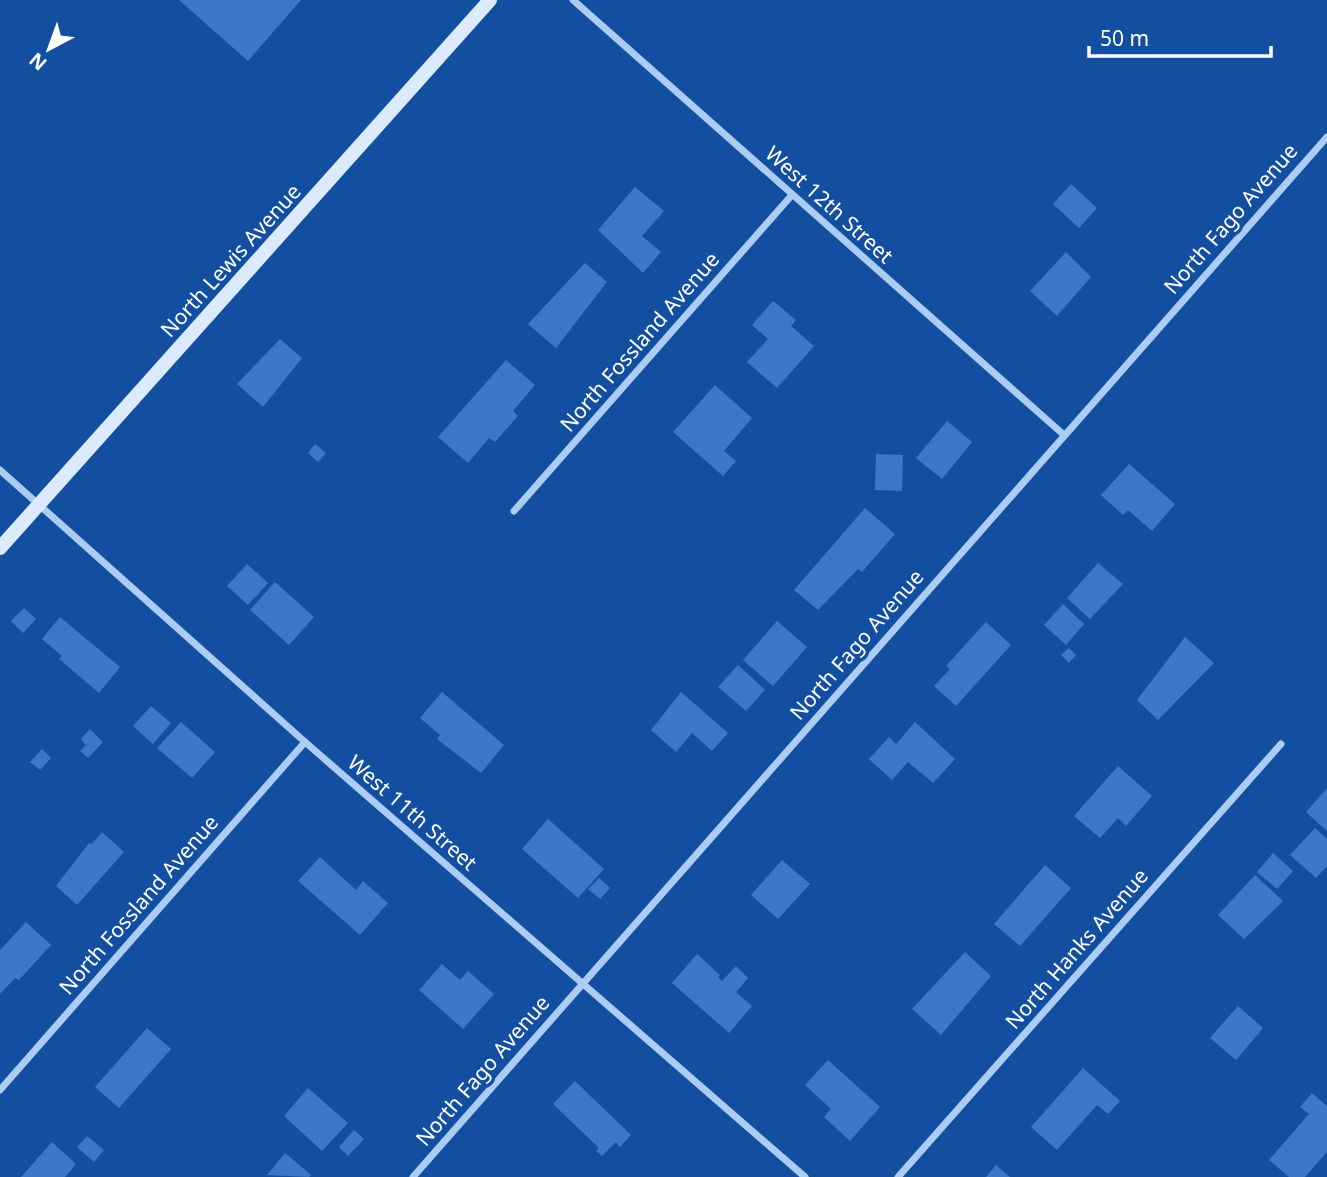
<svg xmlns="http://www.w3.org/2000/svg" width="1327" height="1177" font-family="'Noto Sans',sans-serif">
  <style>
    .building { fill: #3c78c8 }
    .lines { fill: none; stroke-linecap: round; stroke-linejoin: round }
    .street { stroke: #acccf5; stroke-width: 7 }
    .secondary { stroke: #dceafd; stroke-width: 14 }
    .labels { text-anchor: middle; stroke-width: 7; stroke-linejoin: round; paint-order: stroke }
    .street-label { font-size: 21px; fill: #fff; stroke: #134fa1 }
  </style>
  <rect width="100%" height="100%" fill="#134fa1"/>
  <g class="building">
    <path d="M179,0h122l-53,61z"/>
    <path d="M1071,184l26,24 -18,20 -26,-24z"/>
    <path d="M635,187l29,24 -22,25 19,16 -18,21 -45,-43z"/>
    <path d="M1066,252l25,25 -34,39 -27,-25z"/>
    <path d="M585,263l22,19 -51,66 -28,-24z"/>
    <path d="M773,301l23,19 -5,6 23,20 -37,42 -30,-26 21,-23 -16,-14z"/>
    <path d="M280,339l22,19 -39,49 -26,-23z"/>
    <path d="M506,360l29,25 -22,26 5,5 -23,26 -6,-4 -21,25 -30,-26z"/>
    <path d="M715,385l37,33 -28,33 12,10 -13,15 -50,-44z"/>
    <path d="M947,421l25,21 -30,37 -26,-21z"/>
    <path d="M315,444l11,9 -8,9 -10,-9z"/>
    <path d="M876,454l27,1 -1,36 -27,-1z"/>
    <path d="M1129,464l46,40 -23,27 -24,-21 -5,5 -22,-20z"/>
    <path d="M865,508l30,26 -33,38 -4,-3 -40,41 -24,-20z"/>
    <path d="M1098,563l25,21 -33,35 -23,-21z"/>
    <path d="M247,564l21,19 -20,22 -21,-19z"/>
    <path d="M275,582l39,35 -25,28 -39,-35z"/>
    <path d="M1063,604l21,20 -18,21 -22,-20z"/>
    <path d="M24,608l12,11 -13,14 -12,-12z"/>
    <path d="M60,617l60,50 -21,26 -40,-34 3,-3 -20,-17z"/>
    <path d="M777,621l30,26 -34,39 -30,-26z"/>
    <path d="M986,622l25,23 -55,61 -22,-20 16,-17 -4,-3z"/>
    <path d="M1185,637l29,26 -56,57 -21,-20z"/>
    <path d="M1069,648l7,7 -7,8 -8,-8z"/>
    <path d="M738,665l27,25 -19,21 -28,-24z"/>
    <path d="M442,692l62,53 -23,28 -44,-34 3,-4 -20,-17z"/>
    <path d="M681,692l47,41 -16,18 -20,-18 -16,19 -25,-22z"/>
    <path d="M151,706l20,17 -18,21 -20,-18z"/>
    <path d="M181,722l34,30 -23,26 -35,-30z"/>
    <path d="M915,722l40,37 -22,24 -25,-21 -16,18 -23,-21 20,-22 7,7z"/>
    <path d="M90,729l13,13 -15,16 -8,-7 6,-6 -5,-6z"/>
    <path d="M42,749l9,9 -11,12 -10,-8z"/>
    <path d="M1118,766l34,30 -26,30 -8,-8 -18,20 -26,-22z"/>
    <path d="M1327,788v43l-21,-19z"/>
    <path d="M548,819l56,50 -26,29 -56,-49z"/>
    <path d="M1315,828l12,11v27l-11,12 -26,-23z"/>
    <path d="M102,832l22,20 -47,53 -21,-19 33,-43 3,1z"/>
    <path d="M1273,853l20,18 -16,18 -20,-17z"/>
    <path d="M320,857l36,33 7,-9 25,22 -28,32 -62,-54z"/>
    <path d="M782,860l28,24 -32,35 -27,-24z"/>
    <path d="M1045,865l26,23 -51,58 -26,-22z"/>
    <path d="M1255,875l28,26 -39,38 -26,-24z"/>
    <path d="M599,878l11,10 -10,11 -12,-10z"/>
    <path d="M26,922l25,23 -32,35 -4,-2 -15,16v-44z"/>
    <path d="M965,952l26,24 -50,59 -29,-26z"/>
    <path d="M697,954l23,21 -2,2 4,4 14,-15 12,12 -12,14 16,14 -23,27 -57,-50z"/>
    <path d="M442,964l18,16 8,-9 26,23 -31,35 -44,-39z"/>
    <path d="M1238,1006l25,22 -27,32 -26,-22z"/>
    <path d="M147,1028l24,21 -52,59 -24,-21z"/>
    <path d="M828,1060l52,47 -30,34 -26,-24 7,-8 -26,-24z"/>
    <path d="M1083,1068l37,33 -12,13 -11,-9 -40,45 -26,-23z"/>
    <path d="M575,1081l56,54 -11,12 -4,-5 -14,14 -6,-5 3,-3 -46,-44z"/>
    <path d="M308,1088l40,35 -26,28 -38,-35z"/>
    <path d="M1312,1093l15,13v46l-22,25h-16l-20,-17 40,-46 -9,-7z"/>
    <path d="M354,1130l10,9 -16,17 -9,-9z"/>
    <path d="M87,1136l17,14 -10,12 -17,-15z"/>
    <path d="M52,1142l24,22 -11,13h-44z"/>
    <path d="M285,1153l26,22 -2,2 -42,-2z"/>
    <path d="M996,1165l14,12h-24z"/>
  </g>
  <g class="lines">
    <g class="street">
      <path d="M573,0l491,435"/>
      <path d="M0,470l305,272 500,435"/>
      <path d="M514,511l277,-315"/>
      <path d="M0,1090l305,-348"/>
      <path d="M413,1177l914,-1040"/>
      <path d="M898,1177l383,-433"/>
    </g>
    <path class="secondary" d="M0,548l490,-548"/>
  </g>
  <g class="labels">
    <g class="street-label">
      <text transform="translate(829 205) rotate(42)" y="7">West 12th Street</text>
      <text transform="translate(1231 219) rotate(-49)" y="7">North Fago Avenue</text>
      <text transform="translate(231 261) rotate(-48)" y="7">North Lewis Avenue</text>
      <text transform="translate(640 342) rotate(-49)" y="7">North Fossland Avenue</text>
      <text transform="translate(857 645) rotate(-49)" y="7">North Fago Avenue</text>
      <text transform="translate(412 813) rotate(41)" y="7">West 11th Street</text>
      <text transform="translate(139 905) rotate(-49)" y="7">North Fossland Avenue</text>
      <text transform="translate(1077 949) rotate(-49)" y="7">North Hanks Avenue</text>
      <text transform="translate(483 1071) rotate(-49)" y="7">North Fago Avenue</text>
    </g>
  </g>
  <g transform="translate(49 49) rotate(221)" stroke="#134fa1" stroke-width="5" paint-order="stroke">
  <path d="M0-5L12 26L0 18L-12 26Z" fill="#ffffff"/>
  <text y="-10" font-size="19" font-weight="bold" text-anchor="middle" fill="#ffffff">N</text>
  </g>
  <path d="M1089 46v10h182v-10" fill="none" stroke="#ffffff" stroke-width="3.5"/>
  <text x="1100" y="46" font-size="21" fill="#ffffff" stroke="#134fa1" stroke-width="5" paint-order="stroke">50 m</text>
</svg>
